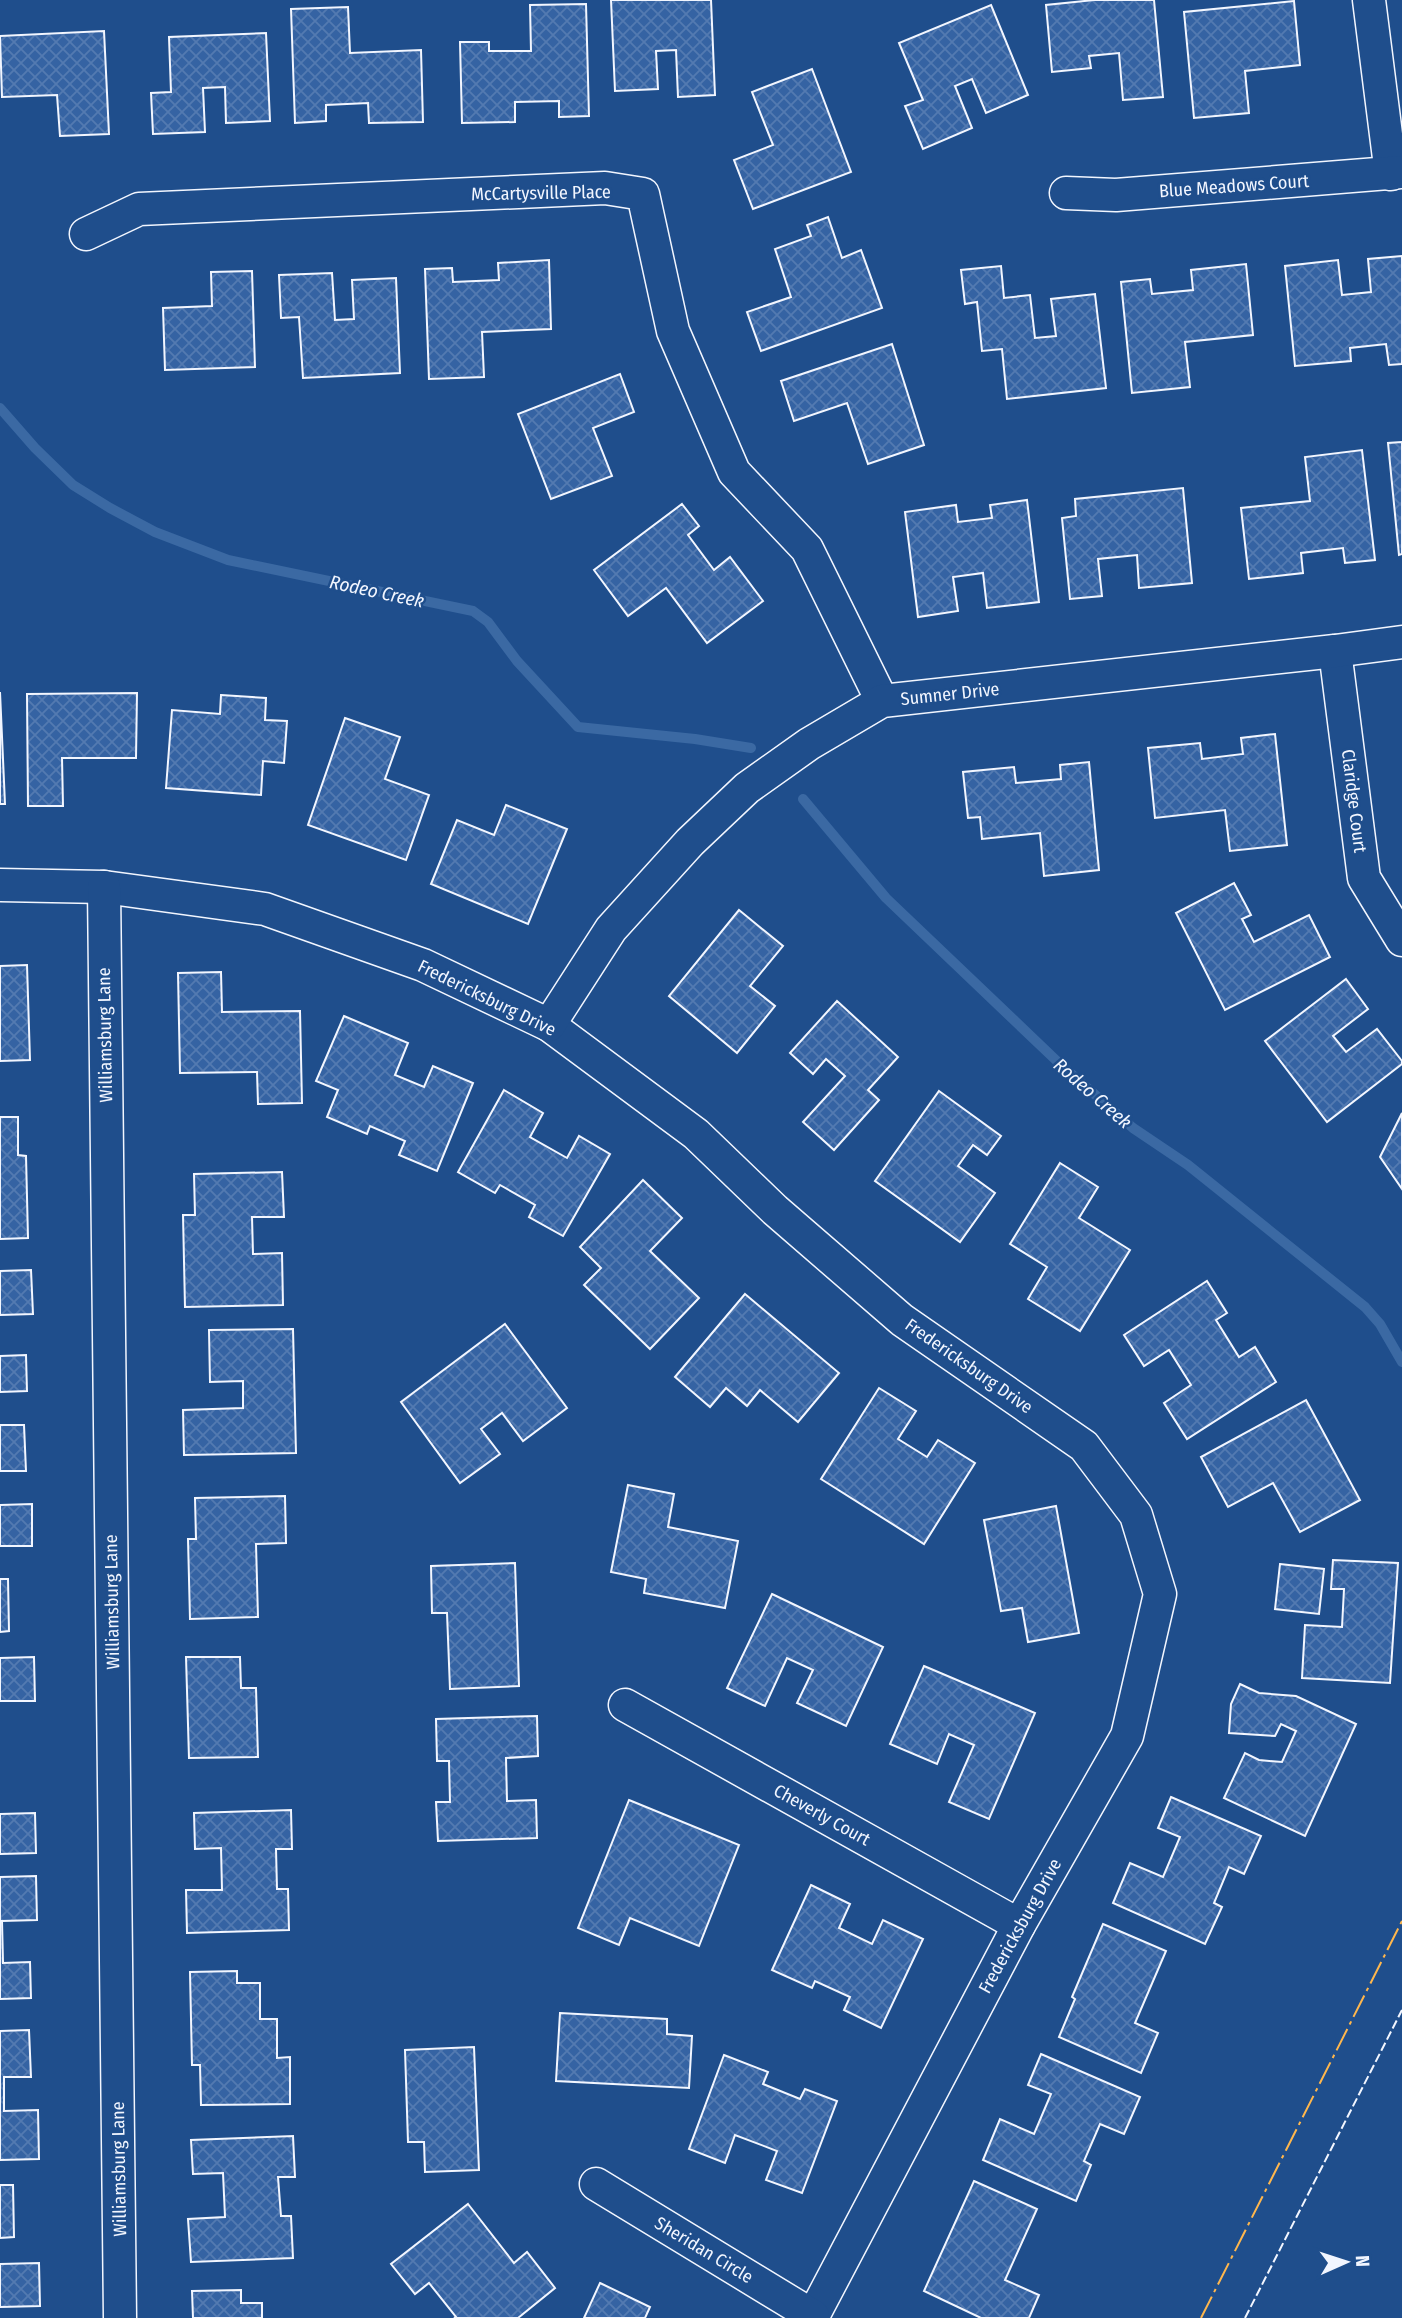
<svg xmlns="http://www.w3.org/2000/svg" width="1402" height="2318" font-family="'Fira Sans Condensed',sans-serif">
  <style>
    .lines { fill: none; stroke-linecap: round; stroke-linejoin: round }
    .stream { stroke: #3b69a3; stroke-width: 10 }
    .building { fill: url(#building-cross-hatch); stroke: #f2f6ff; stroke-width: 2 }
    .minor-casing { stroke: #f2f6ff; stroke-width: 35 }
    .minor { stroke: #1f4e8c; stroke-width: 32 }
    .fence { stroke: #f2f6ff; stroke-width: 2; stroke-dasharray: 9 3.5; stroke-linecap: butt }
    .power { stroke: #ffb74d; stroke-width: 2; stroke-dasharray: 24 5 3.5 5; stroke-linecap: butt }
    .labels { text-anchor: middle; stroke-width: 5; stroke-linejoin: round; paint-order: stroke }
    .street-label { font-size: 18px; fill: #f2f6ff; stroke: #1f4e8c }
    .water-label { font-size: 19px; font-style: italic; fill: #f2f6ff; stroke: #1f4e8c }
  </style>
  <defs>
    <pattern id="building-cross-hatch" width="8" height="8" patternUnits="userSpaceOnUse" patternTransform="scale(1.75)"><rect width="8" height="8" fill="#3563a3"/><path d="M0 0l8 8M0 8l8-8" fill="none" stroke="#537ab1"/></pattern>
  </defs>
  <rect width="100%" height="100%" fill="#1f4e8c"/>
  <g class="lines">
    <g class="stream">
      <path d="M0,408l35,40 38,37 37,23 45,24 73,28 245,51 15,11 29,39 61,66 117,12 56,9"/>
      <path d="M803,799l83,99 174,166 73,64 55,37 177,142 15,17 22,38"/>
    </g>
  </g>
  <g class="building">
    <path d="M611,0h100l4,95 -37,2 -2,-47 -20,1 2,38 -43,2z"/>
    <path d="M1094,0h60l9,97 -40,3 -4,-47 -30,3 2,12 -39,4 -6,-67z"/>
    <path d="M1294,1l6,64 -55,6 4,42 -55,5 -10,-106z"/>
    <path d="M586,4l3,112 -30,1v-16l-44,1v20l-53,1 -2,-81h29v9h42l-1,-46z"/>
    <path d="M991,5l37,90 -42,18 -14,-34 -17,7 17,42 -49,21 -18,-43 18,-6 -24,-57z"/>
    <path d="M348,7l2,46 71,-3 2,72 -54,1 -1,-20 -42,2v16l-31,2 -4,-114z"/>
    <path d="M104,31l5,103 -49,2 -3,-41 -55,2 -2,-61z"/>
    <path d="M266,33l4,88 -44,2 -1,-36 -22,1 2,44 -52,2 -2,-41 20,-1 -2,-55z"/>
    <path d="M812,69l39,103 -98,37 -19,-49 39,-15 -21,-53z"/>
    <path d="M828,217l14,41 19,-8 21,58 -121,43 -14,-39 44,-15 -16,-48 36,-13 -4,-11z"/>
    <path d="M1402,256v108l-13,1 -3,-21 -36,4 1,13 -56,5 -10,-100 53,-6 4,35 29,-3 -3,-33z"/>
    <path d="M549,260l2,69 -69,3 2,45 -55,2 -4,-110 27,-1 1,14 46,-2 -1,-17z"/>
    <path d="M1246,264l7,71 -68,7 5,45 -58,6 -11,-111 29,-3 2,15 41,-4 -2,-20z"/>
    <path d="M1001,266l3,32 26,-3 5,43 21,-2 -5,-37 44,-5 11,94 -99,11 -5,-50 -20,2 -5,-49 -12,2 -4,-34z"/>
    <path d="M252,271l3,96 -90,3 -2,-62 49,-2 -1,-34z"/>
    <path d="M332,273l3,47 19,-1 -2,-39 44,-2 4,95 -97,5 -4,-61 -18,1 -2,-43z"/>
    <path d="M892,344l32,101 -56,19 -21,-61 -53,18 -13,-40z"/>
    <path d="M620,374l14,38 -41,16 19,48 -61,23 -33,-85z"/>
    <path d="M1402,442v112l-3,1 -11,-112z"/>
    <path d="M1362,450l13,110 -30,3 -2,-15 -42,5 2,20 -54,6 -8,-71 69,-7 -5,-44z"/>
    <path d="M1183,488l9,95 -53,5 -2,-33 -39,4 4,37 -32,3 -8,-81 14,-2 -1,-17z"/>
    <path d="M1027,500l12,102 -52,6 -4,-35 -30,4 5,34 -40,6 -13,-105 51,-7 2,17 34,-4 -2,-13z"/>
    <path d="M682,504l17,22 -11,9 26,35 16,-13 33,44 -56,42 -41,-55 -38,28 -34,-46z"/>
    <path d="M0,692l5,112h-5z"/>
    <path d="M137,693l-1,65h-74l1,48h-35l-1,-112z"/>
    <path d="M221,695l45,3 -1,22 22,1 -3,42 -21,-2 -2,34 -95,-7 6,-78 48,4z"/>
    <path d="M345,718l55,19 -15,42 44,16 -23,65 -98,-35z"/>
    <path d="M1275,734l12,111 -57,6 -5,-41 -70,8 -7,-70 52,-5 2,16 41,-5 -2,-16z"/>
    <path d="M1089,762l10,108 -55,6 -4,-43 -58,6 -2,-22 -12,1 -5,-46 51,-5 2,16 45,-4 -1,-14z"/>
    <path d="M506,805l61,24 -39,95 -97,-40 26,-64 37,15z"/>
    <path d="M1234,883l17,32 -9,4 12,23 55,-27 21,42 -105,53 -49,-97z"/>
    <path d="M739,910l44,36 -33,40 25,20 -38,47 -68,-57z"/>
    <path d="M27,965l3,95 -30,1v-95z"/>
    <path d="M221,972l1,40 78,-1 2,92 -44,1 -1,-32 -77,1 -2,-100z"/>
    <path d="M1346,979l22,30 -35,27 13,16 31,-23 25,32v3l-75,58 -62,-81z"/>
    <path d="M837,1001l61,56 -30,33 11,10 -45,50 -31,-28 42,-46 -19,-17 -13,15 -23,-21z"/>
    <path d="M344,1016l64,27 -13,32 29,12 9,-21 40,17 -36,88 -38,-16 6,-14 -35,-15 -3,8 -40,-17 11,-27 -22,-9z"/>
    <path d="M504,1090l39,23 -13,24 37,21 12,-22 31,18 -47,82 -34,-19 6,-12 -35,-20 -5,8 -37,-21z"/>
    <path d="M939,1091l62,45 -14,19 -14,-10 -15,21 37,27 -35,49 -85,-61z"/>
    <path d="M1402,1113v76l-22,-32z"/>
    <path d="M0,1117h18v38l8,1 2,82 -28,1z"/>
    <path d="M1060,1163l38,24 -19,31 51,32 -50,81 -52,-32 19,-32 -37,-23z"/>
    <path d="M282,1172l2,45h-32l1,37 29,-1 1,52 -98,2 -2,-92h12l-1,-41z"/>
    <path d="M643,1180l39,38 -32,33 49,47 -49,51 -66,-64 17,-17 -21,-21z"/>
    <path d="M31,1270l2,44 -33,1v-44z"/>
    <path d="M1207,1281l20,32 -11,7 23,37 16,-10 21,35 -89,57 -23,-36 27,-18 -22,-35 -25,16 -20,-31z"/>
    <path d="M745,1294l94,79 -41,49 -38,-32 -13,16 -21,-18 -16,19 -35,-30z"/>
    <path d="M505,1324l62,84 -44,33 -21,-28 -21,16 19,25 -40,29 -59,-81z"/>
    <path d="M293,1329l3,124 -112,2 -1,-45 60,-2v-27l-33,1 -1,-52z"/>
    <path d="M26,1355l1,36 -27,1v-36z"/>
    <path d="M879,1388l37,23 -18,28 29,18 11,-17 37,23 -51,81 -103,-65z"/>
    <path d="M1306,1400l54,100 -60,32 -27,-49 -45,24 -27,-50z"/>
    <path d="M0,1425h24l2,46h-26z"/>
    <path d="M628,1485l46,9 -6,33 70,14 -13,67 -81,-15 2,-14 -35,-7z"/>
    <path d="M285,1496l1,47 -30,1 2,73 -68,2 -2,-80h8l-1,-41z"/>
    <path d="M32,1504v42h-32v-41z"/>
    <path d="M1056,1506l23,127 -51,9 -6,-34 -21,3 -17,-91z"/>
    <path d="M1333,1560l65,3 -8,120 -88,-5 3,-53 37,2 2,-38h-13z"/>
    <path d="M515,1563l4,123 -69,3 -3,-76h-15l-1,-47z"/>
    <path d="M1280,1564l44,5 -5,45 -44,-5z"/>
    <path d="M0,1579h8l1,52 -9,1z"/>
    <path d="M772,1594l111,53 -37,79 -49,-23 16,-33 -26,-12 -22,48 -38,-18z"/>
    <path d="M34,1657l1,44h-35v-43z"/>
    <path d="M186,1657h54l1,31h15l2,69 -69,1z"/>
    <path d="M924,1666l111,47 -46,106 -40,-17 25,-57 -25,-11 -12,30 -47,-20z"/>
    <path d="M1240,1684l19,9 37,3 60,28 -51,112 -81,-38 21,-45 14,7 23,2 14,-31 -15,-7 -6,12 -46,-3 2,-29z"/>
    <path d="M537,1716l1,40 -32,2 1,43 29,-1 1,38 -99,3 -2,-39h14l-1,-41h-12l-1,-42z"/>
    <path d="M1171,1797l90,39 -17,38 -15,-7 -15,36 8,4 -17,37 -92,-41 17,-40 33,14 17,-40 -22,-9z"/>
    <path d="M629,1800l110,45 -40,101 -69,-28 -11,27 -41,-17z"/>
    <path d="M291,1810l1,39h-16l1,40h11l1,41 -102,3 -1,-43h36l-1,-42 -26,1 -1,-36z"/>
    <path d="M35,1813l1,40 -36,1v-40z"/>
    <path d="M36,1876l1,44 -35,1 1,42 27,-1 1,36 -31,1v-122z"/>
    <path d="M811,1885l39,19 -11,24 33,16 11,-24 40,19 -42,89 -37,-18 6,-13 -35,-16 -3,7 -40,-18z"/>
    <path d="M1103,1924l63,27 -31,72 23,10 -17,40 -82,-36 16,-38 -3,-2z"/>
    <path d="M237,1971v12h23v36h17v39l13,-1v47l-89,1 -1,-40h-8l-2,-93z"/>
    <path d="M560,2013l107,6v15l25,2 -3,52 -133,-7z"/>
    <path d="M29,2030l2,47h-27v34l34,-1 1,49 -39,1v-129z"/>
    <path d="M474,2047l5,123 -54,2 -1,-30h-16l-3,-92z"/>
    <path d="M1041,2054l99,43 -16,37 -24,-10 -16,37 7,4 -15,36 -93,-41 17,-41 34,15 17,-40 -23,-9z"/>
    <path d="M724,2055l44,17 -5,12 37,15 5,-10 32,12 -35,92 -36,-13 11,-29 -42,-16 -10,28 -36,-14z"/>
    <path d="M293,2136l2,41h-17l3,39h10l2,42 -102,4 -3,-43 37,-2 -2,-44 -30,1 -2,-34z"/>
    <path d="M974,2181l63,28 -32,71 34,15 -10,23h-48l-57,-27z"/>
    <path d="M0,2185h13l1,52 -14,1z"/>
    <path d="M468,2204l46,59 13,-11 28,36 -37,30h-64l2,-1 -27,-34 -14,11 -24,-30z"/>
    <path d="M39,2263l1,43 -40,1v-43z"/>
    <path d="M600,2283l50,24 -5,11h-61z"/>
    <path d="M241,2290v13h21v15h-69l-1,-27z"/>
  </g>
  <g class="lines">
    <g class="minor-casing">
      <g id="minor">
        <path d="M1369,0l22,174"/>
        <path d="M1066,193l50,2 286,-23"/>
        <path d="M86,234l53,-25 466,-21 38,6 30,137 61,141 73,77 75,152"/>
        <path d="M1335,651l29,227 38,62"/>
        <path d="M0,885l104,2 161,22 158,56 126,60 147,109 79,76 127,110 182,126 52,69 24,79 -33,142 -108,189 -207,393"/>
        <path d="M104,887l16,1431"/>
        <path d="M549,1025l62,-96 79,-87 57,-54 62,-44 73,-43 453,-50 67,-9"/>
        <path d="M625,1705l394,220"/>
        <path d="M596,2184l217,132"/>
      </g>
    </g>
    <use href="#minor" class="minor"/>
    <path class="fence" d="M1245,2318l157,-308"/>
    <path class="power" d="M1201,2318l201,-397"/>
  </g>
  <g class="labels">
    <g class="street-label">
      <text transform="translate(1234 186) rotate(-4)" y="6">Blue Meadows Court</text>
      <text transform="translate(541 193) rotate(-1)" y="6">McCartysville Place</text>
      <text transform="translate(950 694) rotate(-6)" y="6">Sumner Drive</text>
      <text transform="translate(1354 801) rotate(83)" y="6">Claridge Court</text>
      <text transform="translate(487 998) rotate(26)" y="6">Fredericksburg Drive</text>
      <text transform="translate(105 1035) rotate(-91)" y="6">Williamsburg Lane</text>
      <text transform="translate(969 1366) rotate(35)" y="6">Fredericksburg Drive</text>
      <text transform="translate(112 1602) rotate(-91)" y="6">Williamsburg Lane</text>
      <text transform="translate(822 1815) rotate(29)" y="6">Cheverly Court</text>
      <text transform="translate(1020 1926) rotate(-61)" y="6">Fredericksburg Drive</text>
      <text transform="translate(119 2169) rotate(-91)" y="6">Williamsburg Lane</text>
      <text transform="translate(704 2250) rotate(31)" y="6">Sheridan Circle</text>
    </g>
    <g class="water-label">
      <text transform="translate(377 591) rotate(12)" y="7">Rodeo Creek</text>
      <text transform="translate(1093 1093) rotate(41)" y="7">Rodeo Creek</text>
    </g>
  </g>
  <g transform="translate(1346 2262) rotate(87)" stroke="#1f4e8c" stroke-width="5" paint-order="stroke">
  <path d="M0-5L12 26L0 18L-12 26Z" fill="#f2f6ff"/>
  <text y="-10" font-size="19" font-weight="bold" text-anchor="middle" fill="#f2f6ff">N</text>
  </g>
</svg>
